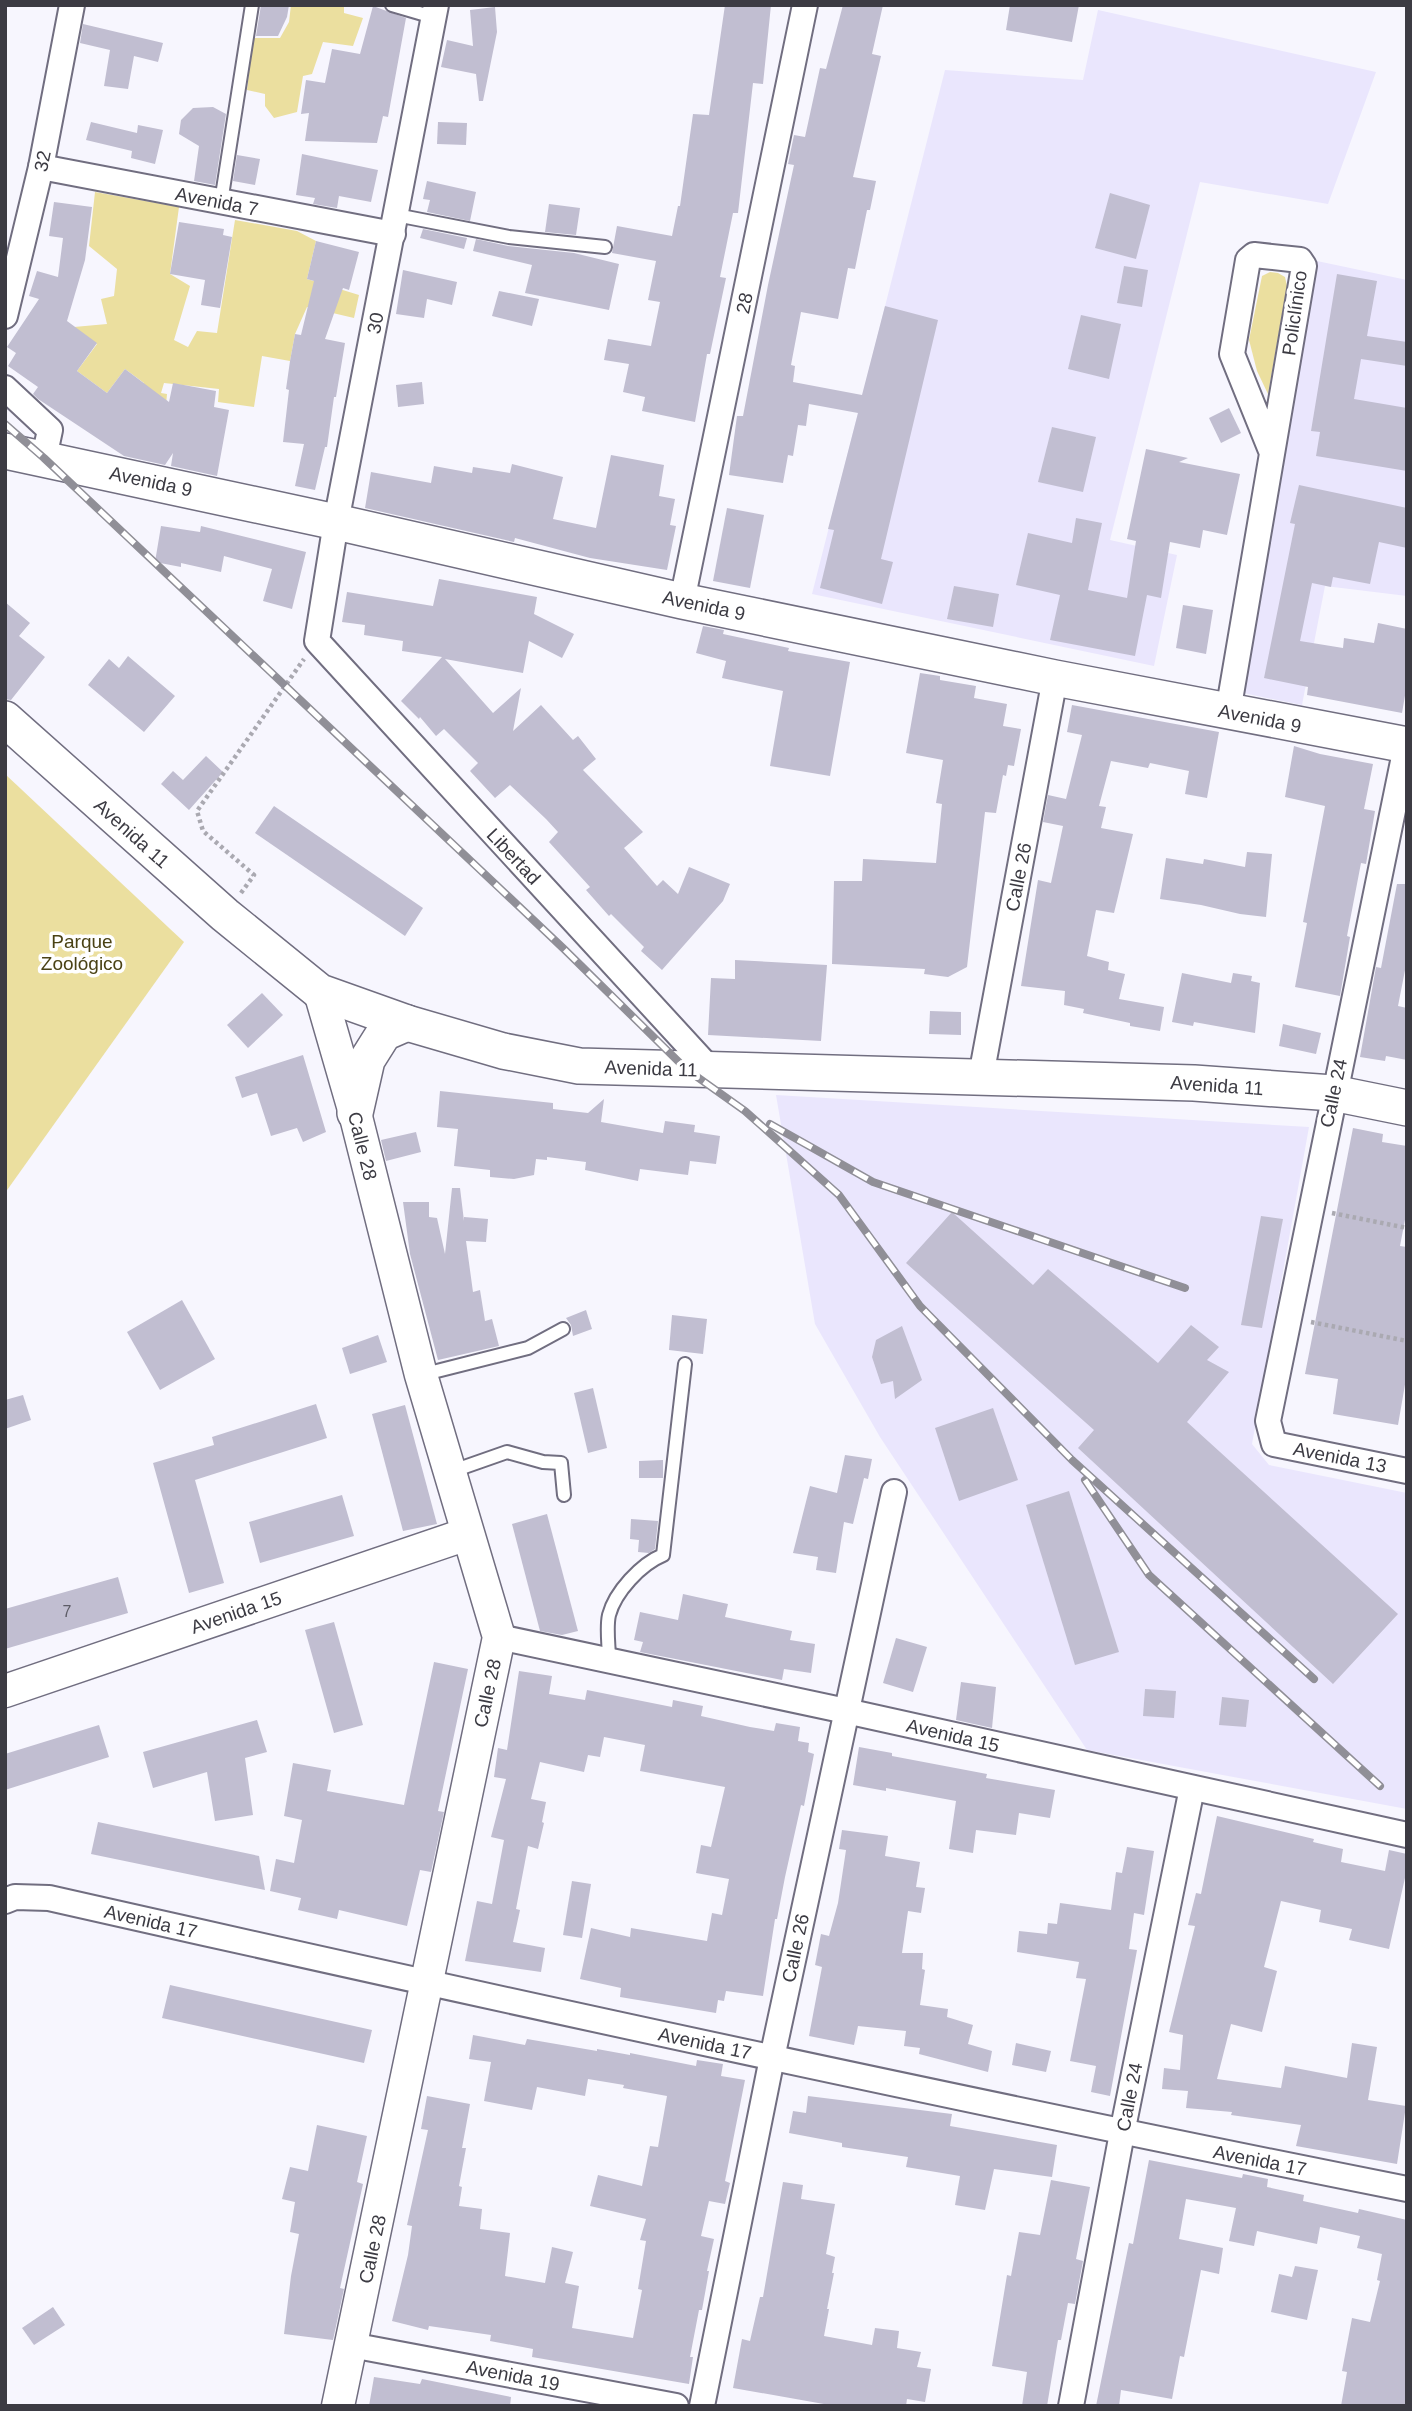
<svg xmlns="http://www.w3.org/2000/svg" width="1412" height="2411" font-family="Helvetica,sans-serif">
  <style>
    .built { fill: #eae6fd }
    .green { fill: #ebdf9f }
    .building { fill: #c1bed1 }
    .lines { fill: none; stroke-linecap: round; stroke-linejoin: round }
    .service-casing { stroke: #716e80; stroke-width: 16 }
    .minor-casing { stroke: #716e80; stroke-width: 28 }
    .tertiary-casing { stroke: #716e80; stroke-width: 35 }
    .secondary-casing { stroke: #716e80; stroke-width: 38 }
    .path { stroke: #aaa9b1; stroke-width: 4.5; stroke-dasharray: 3.5 3.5; stroke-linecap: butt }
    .service { stroke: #fff; stroke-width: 12 }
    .minor { stroke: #fff; stroke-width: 24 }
    .tertiary { stroke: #fff; stroke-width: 32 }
    .secondary { stroke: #fff; stroke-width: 35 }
    .rail-casing { stroke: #908f97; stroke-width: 8 }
    .rail { stroke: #fff; stroke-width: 5; stroke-dasharray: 16; stroke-linecap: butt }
    .labels { text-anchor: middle; stroke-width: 7; stroke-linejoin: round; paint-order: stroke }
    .number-label { font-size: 16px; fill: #5d5c66 }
    .street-label { font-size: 19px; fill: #3c3b43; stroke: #fff }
    .park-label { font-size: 19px; fill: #4a4215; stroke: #fff }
  </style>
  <rect width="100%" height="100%" fill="#f7f6fe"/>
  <g class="built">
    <path d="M1098,10l278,62 -48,132 -128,-22 -90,358 67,15 -23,111 -342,-72 133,-524 138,10z"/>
    <path d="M1317,261l90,19v316l-82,-10 -23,119 -59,-12z"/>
    <path d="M776,1095l533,32 -57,317 17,21 138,28v316l-320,-59 -207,-313 -65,-113z"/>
  </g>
  <g class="green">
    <path d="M291,5h53v8l19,5 -10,28 -30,-4 -11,32 -9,2 -6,36 -23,6 -9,-12v-12l-18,-4 6,-52h27l9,-16z"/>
    <path d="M95,192l84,15 -9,67 20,12 -16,54 14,7 9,-16 20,2 18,-113 62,11 19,10 -9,38 52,16 -5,23 -47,-11 -12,27 -5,27 -28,-5 -8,51 -36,-5 1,-13 -55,-6 -3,10 6,1 -3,34 -35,-25 15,-20 -19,-14 -18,24 -30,-22 20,-27 -23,-17 33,-3 -6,-25 13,-3 3,-27 -28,-23z"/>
    <path d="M1270,272l8,1 7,4 2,9 -19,108 -11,-23 -8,-31 13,-64z"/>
    <path d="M5,774l179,168 -179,251z"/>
  </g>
  <g class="building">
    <path d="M261,5h28l-2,12 -9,19h-22z"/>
    <path d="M725,5h46l-8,79 -10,-1 -15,130h-5l-13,64 6,1 -16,76h-3l-12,68 -53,-11 3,-14 -22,-5 6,-28 -25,-4 4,-21 43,7 9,-44 -12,-2 8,-39 -44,-8 5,-27 55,10 6,-30h2l13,-92 16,1z"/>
    <path d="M843,5h40l-11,49 9,2 -28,121 23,4 -6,29h-3l-12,59 -7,-1 -10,51 -37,-7 -10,53 4,1 -2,16 69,13 23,-89 53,14 -57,239 12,3 -11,42 -62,-16 14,-58 -6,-1 30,-116 -49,-9 -3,22 -8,-1 -5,31 -5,-1 -5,28 -54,-8 8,-59h6l25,-131 26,-120 -6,-1 6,-29 11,2 15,-69 6,1z"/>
    <path d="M1010,5h69l-7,37 -66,-12z"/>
    <path d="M373,6l33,12 -18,99 -5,-1 -6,27 -72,-2 4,-28 -8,1 5,-34 19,3 7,-34 28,5z"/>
    <path d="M495,7l2,25 -14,69h-4l-3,-27 -35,-7 6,-27 26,6 -3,-36z"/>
    <path d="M83,24l80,19 -5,19 -24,-6 -6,33 -24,-3 6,-36 -30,-7z"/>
    <path d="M213,107l13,7 -11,71 -21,-4 5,-35 -20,-12 2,-14 12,-12z"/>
    <path d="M91,122l46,11 1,-8 25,5 -8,34 -24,-6 1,-7 -46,-11z"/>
    <path d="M438,122l29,1 -1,22 -29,-1z"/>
    <path d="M302,154l76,16 -7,32 -32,-6 -2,12 -24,-4 2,-6 -19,-3z"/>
    <path d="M237,155l23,4 -5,26 -22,-4z"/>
    <path d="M427,181l49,11 -6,29 -43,-9 3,-12 -7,-1z"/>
    <path d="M1110,193l40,12 -14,54 -41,-11z"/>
    <path d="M54,202l38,5 -7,53 -18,61 30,22 -20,28 30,22 18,-24 44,33 4,-19 43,8 -2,16 15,3 -12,66 -46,-10 2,-13 -8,12 -41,-9 -86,-57 -5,-5 5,-7 -30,-21 8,-13 -9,-6 32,-48 -10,-3 8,-25 21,6 5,-39 -14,-2z"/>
    <path d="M549,204l31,4 -4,27 -31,-3z"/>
    <path d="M179,222l45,7 -1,6 9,2 -12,71 -19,-3 4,-25 -35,-6z"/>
    <path d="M423,229l44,9 -3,11 -44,-11z"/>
    <path d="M476,239l32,7 66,7 45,11 -10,46 -84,-17 7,-28 -59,-14z"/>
    <path d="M316,241l43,11 -10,38 -6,-2 -18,51 20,4 -9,54h-2l-7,50h-2l-10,43 -20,-4 9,-42 -21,-2 6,-52 -3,-1 4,-28 5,-27 6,1 13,-54 -7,-2z"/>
    <path d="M1124,266l24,4 -6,37 -25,-4z"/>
    <path d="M403,270l54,12 -5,23 -25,-6 -3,19 -28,-4z"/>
    <path d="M1337,274l40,7 -10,55 40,6v24l-46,-7 -7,40 53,9v63l-91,-15 4,-24 -9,-1z"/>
    <path d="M499,291l40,8 -7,27 -40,-10z"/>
    <path d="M1081,315l40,9 -12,55 -41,-10z"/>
    <path d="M422,382l2,22 -26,3 -2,-22z"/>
    <path d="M1229,408l12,25 -20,10 -12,-25z"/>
    <path d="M1052,427l44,10 -13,55 -45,-10z"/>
    <path d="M1146,449l42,9 -9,4 61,12 -13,61 -24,-5 -3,18 -30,-6 -9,56 -14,-3 -12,61 -85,-16 10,-45 -44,-10 12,-52 44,10 4,-25 26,5 -14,67 39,8 9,-57 -9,-2z"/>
    <path d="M611,455l53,10 -5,31 16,3 -5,26 6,1 -9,44 -77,-12 -75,-20 -1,4 -149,-34 6,-36 60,11 3,-17 38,7 1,-6 37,6 2,-9 51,13 -10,42 43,9z"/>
    <path d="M1299,485l108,23v40l-28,-6 -9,42 -37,-7 -2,10 -19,-4 -12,58 43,7 1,-10 30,5 4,-20 29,6v55l-5,29 -95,-18 1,-8 -44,-9 31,-154 -5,-1z"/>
    <path d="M727,508l37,7 -14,73 -37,-7z"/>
    <path d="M161,526l39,6 1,-6 105,26 -14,57 -29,-8 9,-32 -48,-13 -3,16 -40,-9v4l-26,-5z"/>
    <path d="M439,579l98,18 -3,17 40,20 -12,24 -33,-17 -6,32 -78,-14 48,54 28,-25 -8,43 28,-26 32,35 5,-4 18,23 -13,11 60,62 -19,16 33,38 6,-6 15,14 11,-27 41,17 -7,17 -61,69 -21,-19 3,-4 -33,-33 -2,2 -23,-26 4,-3 -41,-45 9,-10 -12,-13 -36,-34 -15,13 -25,-27 8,-8 -34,-34 -8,7 -16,-19 -1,2 -18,-18 41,-44 -40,-6 1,-10 -39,-6 1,-10 -23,-3 5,-30 86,14z"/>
    <path d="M954,586l45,8 -6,33 -46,-8z"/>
    <path d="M5,602l25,21 -11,13 26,21 -34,43 -6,-1z"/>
    <path d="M1183,605l30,5 -7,44 -30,-6z"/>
    <path d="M703,626l21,4 -1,4 66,14 -1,3 62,11 -20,114 -60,-10 13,-75 -61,-13 4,-17 -30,-8z"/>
    <path d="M128,656l47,40 -31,36 -56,-47 21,-26 10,9z"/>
    <path d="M920,673l20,3v4l36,6 -2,12 33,6 -4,22 18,3 -7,37 -6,-1 -2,11 -3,-1 -7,38 -11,-1 -18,155 -19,10 -24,-3 1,-5 -93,-5 2,-83h28l1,-22 73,4 6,-59 -6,-1 7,-43 -37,-7z"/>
    <path d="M1072,705l147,27 -12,66 -22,-4 4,-23 -39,-8 -2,5 -37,-7 -12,45 7,1 -5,21 32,6 -19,79 -18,-3 -9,46 22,6 -1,8 17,4 -6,25 45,8 -4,24 -30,-5v-3l-47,-10 1,-4 -20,-4 1,-14 -44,-5 17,-106 13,3 12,-57 -20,-4 5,-27 18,4 16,-64 -15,-3z"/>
    <path d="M1294,746l26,8 53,10 -9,45 11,2 -9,53 -5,-1 -14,73 3,1 -10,59 -45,-9 12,-64 -4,-1 22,-116 -40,-9z"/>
    <path d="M206,756l17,16 -34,38 -28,-26 12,-13 10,9z"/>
    <path d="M274,806l149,102 -18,28 -150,-103z"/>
    <path d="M1247,852l25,2 -6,63 -26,-3 -39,-9 -41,-6 6,-41 37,6 1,-5 41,8z"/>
    <path d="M1397,884h10v76l-9,46 9,2v52l-21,-4 -1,5 -25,-4 16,-90 5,1z"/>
    <path d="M735,960l92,5 -6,76 -113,-6 3,-57 24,1z"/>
    <path d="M1182,973l49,10 2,-10 19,3 -1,5 9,2 -5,50 -61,-11 -1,4 -21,-4z"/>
    <path d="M262,993l21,22 -35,33 -21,-23z"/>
    <path d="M930,1011l31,1v23l-32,-1z"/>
    <path d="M1283,1024l38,9 -5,21 -37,-8z"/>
    <path d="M303,1055l23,77 -23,10 -6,-14 -26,8 -14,-43 -15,5 -7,-21z"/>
    <path d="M440,1091l113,12v6l35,4 16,-14 -3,23 62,11 2,-12 30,4 -1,7 26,4 -4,28 -26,-3 -2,14 -48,-6 -2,12 -53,-11 1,-8 -39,-5v3l-11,-1 -2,16 -20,4 -24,-2v-7l-36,-4 4,-37 -21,-2z"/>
    <path d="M1353,1128l30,6 -1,8 25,4v63l-7,37 7,1v126l-9,52 -65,-11 5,-35 -33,-5z"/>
    <path d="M416,1132l5,20 -35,9 -5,-21z"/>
    <path d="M452,1188h8l4,33v-4l24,2 -2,23 -20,-1 7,51 7,-2 5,31 7,-2 7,27 -61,14 -28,-106 -7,-52h26v15l8,1 8,36z"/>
    <path d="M952,1212l81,73 15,-16 110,94 33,-38 28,22 -12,13 22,12 -42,50 211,192 -65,70 -255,-236 16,-18 -188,-167z"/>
    <path d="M1261,1216l22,3 -21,109 -21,-3z"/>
    <path d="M182,1300l33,59 -55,31 -33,-58z"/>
    <path d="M586,1310l6,19 -19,7 -2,-11 -5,-7z"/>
    <path d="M672,1315l35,4 -4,35 -34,-4z"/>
    <path d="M902,1326l20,54 -27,19 -2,-18 -12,3 -9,-27 4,-17z"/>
    <path d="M378,1335l9,27 -37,12 -8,-26z"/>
    <path d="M593,1388l14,60 -19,5 -14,-60z"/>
    <path d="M23,1395l8,25 -26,9v-29z"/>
    <path d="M316,1404l11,34 -132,42 29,103 -35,10 -36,-130 61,-18 -2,-8z"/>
    <path d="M405,1405l32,119 -34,7 -31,-117z"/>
    <path d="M993,1408l25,72 -59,21 -24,-73z"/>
    <path d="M845,1455l27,4 -4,20 -4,-1 -11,46 -9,-2 -8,51 -20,-3 2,-13 -25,-4 17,-67 27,7z"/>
    <path d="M663,1460v18h-24v-17z"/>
    <path d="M1069,1491l50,161 -44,13 -49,-160z"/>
    <path d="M342,1495l12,41 -94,27 -11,-41z"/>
    <path d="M547,1514l31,117 -16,4 -22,-4 -28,-107z"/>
    <path d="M631,1519l27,2 -3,28 -6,4 -11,-1 1,-12 -9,-1z"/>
    <path d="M118,1577l10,36 -123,36v-40z"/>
    <path d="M683,1594l45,10 -3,13 67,14 -2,9 25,4 -4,29 -27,-4 -2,11 -142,-28 3,-10 -9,-2 6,-28 38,8z"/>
    <path d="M334,1622l29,103 -29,8 -29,-103z"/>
    <path d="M896,1638l31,9 -14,45 -30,-9z"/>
    <path d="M434,1662l34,7 -30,142 6,1 -13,60 -11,-2 -13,56 -68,-16 -2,9 -39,-9 3,-12 -31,-7 6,-32 18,4 8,-43 -18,-4 9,-53 38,7 -4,21 77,14z"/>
    <path d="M519,1671l33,5 -3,18 36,6 2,-10 85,17 1,-7 30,6 -2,10 49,11 24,4 2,-8 24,4 -2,14 11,2 -1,9 6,2 -10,52 -3,-1 -16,72 -8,42h-2l-12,77 -37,-5 -2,10 -6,-1 -2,13 -96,-16 1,-9 -41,-9 11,-51 39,9 1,-9 76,13 5,-28 10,2 7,-36 -33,-6 5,-28 10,2 14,-60 -85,-16 5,-26 -41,-8 -4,20 -12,-2 -4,17 -44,-10 -9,37 15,3 -4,20 2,1 -6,26 -10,-3 -12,63 4,1 -7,32 32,6 -4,24 -76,-11 12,-60 15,3 12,-64 -13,-3 15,-58 -12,-2 4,-29 9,2z"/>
    <path d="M961,1682l35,5 -4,41 -36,-8z"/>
    <path d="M1145,1689l31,2 -2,27 -31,-2z"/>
    <path d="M1222,1697l27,3 -3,27 -27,-2z"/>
    <path d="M257,1720l10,32 -22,6 8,57 -38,6 -8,-49 -54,16 -10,-36z"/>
    <path d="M99,1725l10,32 -104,33v-36z"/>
    <path d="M859,1747l33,6v3l95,18 -1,4 69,12 -5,28 -31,-5 -3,22 -40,-5 -3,23 -24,-4 7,-48 -70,-13v3l-33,-6z"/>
    <path d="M1217,1816l97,23 -1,3 30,7 -2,13 44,9 4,-21 18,4v15l-18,80 -40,-9 3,-11 -33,-7 2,-12 -40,-9 -17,66 13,4 -15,61 -31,-8 -14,55 64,9 4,-22 62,12 5,-35 25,4 -9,53 38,6 -9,58 -101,-18 5,-21 -70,-10 1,-3 -46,-4 2,-17 -26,-2 2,-21 16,2 3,-35 -14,-3 26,-106 -7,-1 8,-32 5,1z"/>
    <path d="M98,1822l161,34 6,34 -174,-36z"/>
    <path d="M842,1830l46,6 -3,20 35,6 -4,25 9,1 -4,25 -13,-2 -6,42h21l-1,16 3,1 -5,35 28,4 -1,8 26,8 -5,19 24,7 -4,21 -69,-18 1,-6 -16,-2 2,-15 -48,-5 -4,19 -45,-9 13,-69 -7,-2 6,-31 8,2 9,-33 8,-53 -7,-1z"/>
    <path d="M1127,1847l27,4 -10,64 -10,-2 -5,36 8,1 -27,146 -19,-4 5,-26 -26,-5 16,-82 -10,-1 3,-16 -62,-10 2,-21 28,3 1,-11 9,1 3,-21 51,7 5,-38 6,1z"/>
    <path d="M572,1881l19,3 -9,54 -19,-3z"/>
    <path d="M170,1985l202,45 -8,33 -202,-45z"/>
    <path d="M473,2035l52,10 2,-6 70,12v-2l33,6v-2l66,13 1,-6 26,4 -2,12 24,4 -20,101 5,2 -5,21 -16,-3 -8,35 13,3 -7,32h2l-7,39h-3l-9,47h3l-4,27 -157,-27 1,-8 -43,-8 1,-6 -62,-9 -1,4 -36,-9 16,-66 4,-29 -5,-1 21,-95 -7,-1 6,-33 43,8 -8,44h4l-7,38 3,1 -3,19 23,3 -2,20 30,4 -5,43 40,7 7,-36 21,5 -8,31 14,3 -7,42 61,10 9,-48 -4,-1 8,-48 -6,-1 6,-21 -56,-13 8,-31 44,11 8,-40 8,1 9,-51 -44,-8 1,-3 -36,-6 -3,17 -48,-9 -5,23 -48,-9 7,-39 -22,-3z"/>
    <path d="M1016,2043l35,8 -5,21 -34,-7z"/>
    <path d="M808,2096l144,18 -2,12 107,19 -5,32 -58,-8 -9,41 -30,-5 5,-29 -54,-9 2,-10 -66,-10v-4l-53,-10 4,-22 13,2z"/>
    <path d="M317,2125l50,11 -10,46 6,2 -23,104 4,1 -11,51 -49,-6 7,-58 8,-42 -9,-2 5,-30 -13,-3 8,-32 18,4z"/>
    <path d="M1149,2160l93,18 1,-4 25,5 -1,8 37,8 -1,6 55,12 1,-4 48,11v186h-66l6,-34 -5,-1 10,-53 18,4 10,-41 -3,-1 5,-26 -25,-6 3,-12 -40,-9 -3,17 -60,-13 -3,15 -25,-5 7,-33 -50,-9 -7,40 44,9 -4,26 -18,-4 -17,87 -4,-1 -8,43 -51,-9 -2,16h-23l33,-163 4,1z"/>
    <path d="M1051,2180l39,7 -14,72 7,2 -8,43 -7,-1 -7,37h-3l-11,66h-25l5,-34 -35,-6 15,-91 4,1 8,-44 21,3z"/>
    <path d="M783,2182l20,3 -2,14 34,5 -9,50 9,3 -3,16h2l-7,36h2l-5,27 48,9 3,-17 24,3 -2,17 24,4 -4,15 14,2 -6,33 -18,-3 -1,7h-71l-102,-18 9,-49 8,2 10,-44h3z"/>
    <path d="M1295,2266l23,4 -11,50 -36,-8 8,-38 13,3z"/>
    <path d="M53,2307l12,18 -31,20 -12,-17z"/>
    <path d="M374,2377l46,7 2,-5 89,18 -1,9h-141z"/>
  </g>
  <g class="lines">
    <g class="service-casing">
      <g id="service">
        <path d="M392,5l41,12"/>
        <path d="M221,202l31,-197"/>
        <path d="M396,215l113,22 96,10"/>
        <path d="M421,1375l107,-27 35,-19"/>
        <path d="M450,1472l57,-20 36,10 18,1 3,32"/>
        <path d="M609,1660c0,-14 -3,-32 0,-45 6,-23 32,-51 54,-60l22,-191"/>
      </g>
    </g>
    <g class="minor-casing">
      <g id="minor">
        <path d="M436,5l-100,517 -19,119 394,429"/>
        <path d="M41,167l352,67"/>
        <path d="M5,316l36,-149 31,-162"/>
        <path d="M5,388l45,42 -6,28"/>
        <path d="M682,601l123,-596"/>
        <path d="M1228,712l76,-446 -4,-6 -46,-5 -6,5 -16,94 40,99"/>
        <path d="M1407,742l-139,679 6,23 133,27"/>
        <path d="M981,1076l74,-398"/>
        <path d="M499,1637l347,74 561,124"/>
        <path d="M5,1901l10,-4 34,1c451,102 904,201 1358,291"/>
        <path d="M351,2345l325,61"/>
        <path d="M702,2406l70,-348 122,-566"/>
        <path d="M1071,2406l51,-273 70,-345"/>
      </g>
    </g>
    <g class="tertiary-casing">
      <g id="tertiary">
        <path d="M320,992l35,121 66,262 78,262 -161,769"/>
        <path d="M5,1691l462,-157"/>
      </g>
    </g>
    <g class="secondary-casing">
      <g id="secondary">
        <path d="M5,451l331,71 346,79 373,77 352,67"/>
        <path d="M5,719l220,196 95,77 87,31 96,28 76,15 615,17 139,10 74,15"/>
        <path d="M355,1113l12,-53 17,-27 23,-10"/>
      </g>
    </g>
    <g class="path">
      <path d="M241,893l13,-18 -51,-44 -6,-20 107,-152"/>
      <path d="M1332,1213l75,15"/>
      <path d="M1311,1322l96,19"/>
    </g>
    <use href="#service" class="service"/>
    <use href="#minor" class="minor"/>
    <use href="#tertiary" class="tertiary"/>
    <use href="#secondary" class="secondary"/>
    <g class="rail-casing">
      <g id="rail">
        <path d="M5,424l39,34 520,491 122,120 59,42 94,84 81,111 152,154 242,219"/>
        <path d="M770,1124l103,58 312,106"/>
        <path d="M1085,1480l64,95 231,211"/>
      </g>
    </g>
    <use href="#rail" class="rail"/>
  </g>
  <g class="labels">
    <g class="number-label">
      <text x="67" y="1617">7</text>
    </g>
    <g class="street-label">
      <text transform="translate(42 161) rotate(-78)" y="7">32</text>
      <text transform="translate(217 201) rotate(11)" y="7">Avenida 7</text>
      <text transform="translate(744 303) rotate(-78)" y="7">28</text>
      <text transform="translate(1294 313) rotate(-82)" y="7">Policlínico</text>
      <text transform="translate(375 323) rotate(-79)" y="7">30</text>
      <text transform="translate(151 481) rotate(12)" y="7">Avenida 9</text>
      <text transform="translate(704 605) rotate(12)" y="7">Avenida 9</text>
      <text transform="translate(1260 718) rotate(11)" y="7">Avenida 9</text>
      <text transform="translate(132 833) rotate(42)" y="7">Avenida 11</text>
      <text transform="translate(514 856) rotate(47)" y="7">Libertad</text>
      <text transform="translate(1018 877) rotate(-79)" y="7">Calle 26</text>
      <text transform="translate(651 1068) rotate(2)" y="7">Avenida 11</text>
      <text transform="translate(1217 1085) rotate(4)" y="7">Avenida 11</text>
      <text transform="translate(1333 1093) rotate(-78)" y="7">Calle 24</text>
      <text transform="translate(363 1146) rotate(76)" y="7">Calle 28</text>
      <text transform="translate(1340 1457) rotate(11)" y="7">Avenida 13</text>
      <text transform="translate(236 1612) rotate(-19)" y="7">Avenida 15</text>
      <text transform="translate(487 1693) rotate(-78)" y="7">Calle 28</text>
      <text transform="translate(953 1735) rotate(13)" y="7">Avenida 15</text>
      <text transform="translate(151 1921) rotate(13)" y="7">Avenida 17</text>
      <text transform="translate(795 1948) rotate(-78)" y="7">Calle 26</text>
      <text transform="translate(705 2043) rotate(12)" y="7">Avenida 17</text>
      <text transform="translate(1129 2097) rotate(-79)" y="7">Calle 24</text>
      <text transform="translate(1260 2160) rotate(11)" y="7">Avenida 17</text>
      <text transform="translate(372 2249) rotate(-78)" y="7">Calle 28</text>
      <text transform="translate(513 2375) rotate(11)" y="7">Avenida 19</text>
    </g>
    <g class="park-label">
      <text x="82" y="948">Parque<tspan x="82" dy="22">Zoológico</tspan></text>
    </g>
  </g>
  <rect width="1412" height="2411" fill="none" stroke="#3c3b43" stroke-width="14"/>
</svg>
